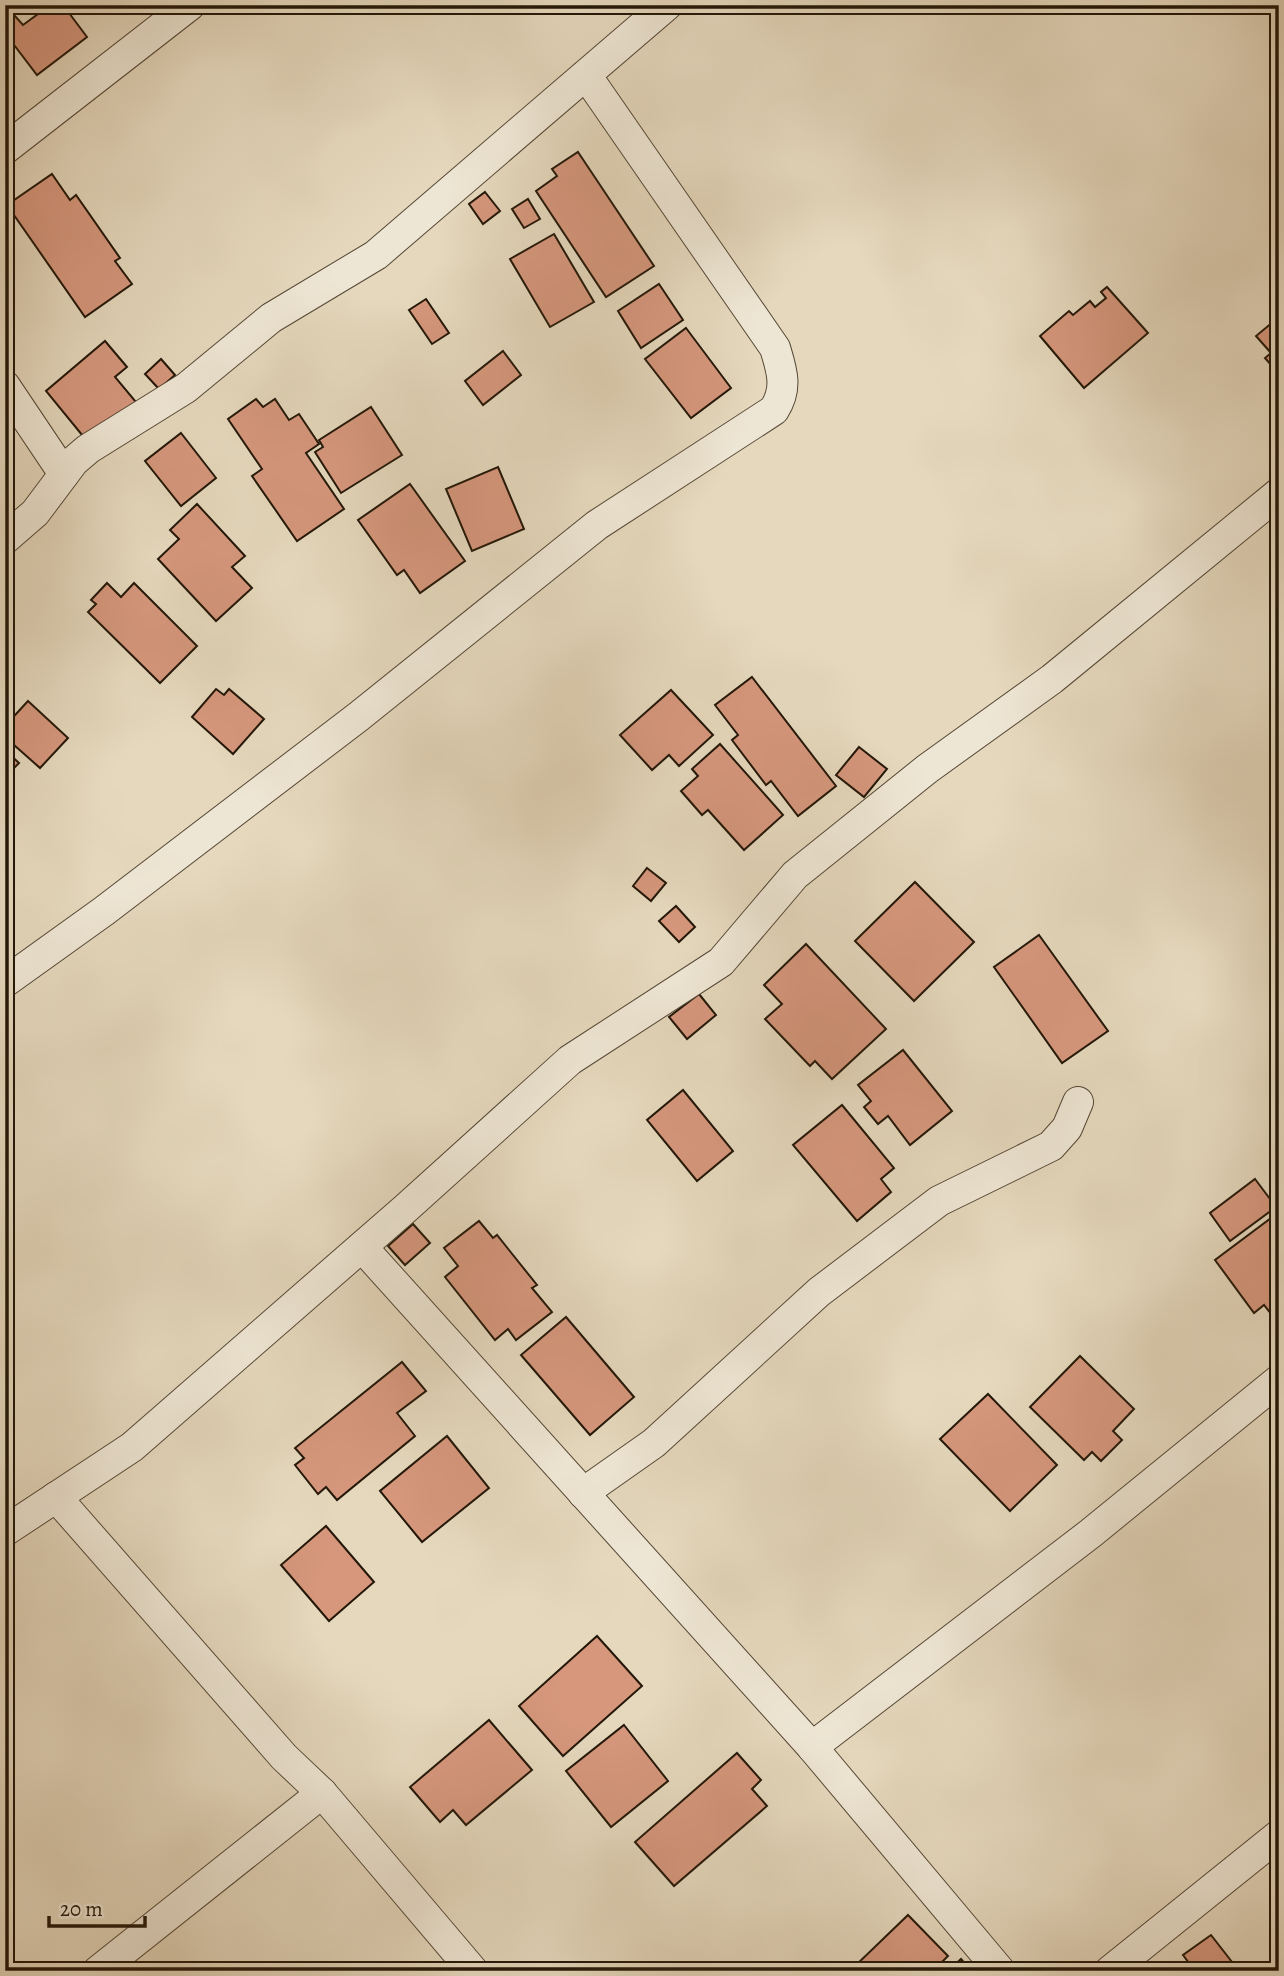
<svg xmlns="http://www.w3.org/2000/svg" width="1284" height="1976" font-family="Alegreya,serif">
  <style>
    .building { fill: #d6977d; stroke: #231708; stroke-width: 2 }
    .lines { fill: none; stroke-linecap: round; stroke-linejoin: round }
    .street-casing { stroke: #544735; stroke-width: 32 }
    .street { stroke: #eee6d4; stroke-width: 30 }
  </style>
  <rect width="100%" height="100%" fill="#e5d8bd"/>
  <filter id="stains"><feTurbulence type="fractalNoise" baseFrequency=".00286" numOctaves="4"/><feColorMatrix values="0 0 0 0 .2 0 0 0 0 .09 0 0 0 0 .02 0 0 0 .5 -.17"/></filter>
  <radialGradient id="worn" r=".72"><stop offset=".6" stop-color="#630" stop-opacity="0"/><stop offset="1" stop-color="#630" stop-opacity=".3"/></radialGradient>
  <g class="building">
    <path d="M5,5l18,20 19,-14 -5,-6h26l24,32 -50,38 -32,-42z"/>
    <path d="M578,152l76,114 -48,31 -70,-106 21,-15 -5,-7z"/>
    <path d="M52,174l18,26 6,-5 44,63 -5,3 17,23 -47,33 -78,-112z"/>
    <path d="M485,192l15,19 -17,13 -14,-20z"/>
    <path d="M528,199l12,20 -16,9 -12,-19z"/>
    <path d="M554,234l40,68 -44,25 -40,-68z"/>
    <path d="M659,284l24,36 -42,28 -23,-37z"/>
    <path d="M1107,287l41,46 -64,55 -44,-52 29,-25 4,4 17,-14 5,6 11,-9 -5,-6z"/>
    <path d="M426,299l23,34 -17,11 -23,-34z"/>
    <path d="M1279,317v57l-14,-16 6,-5 -15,-17z"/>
    <path d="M686,328l45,60 -40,30 -46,-59z"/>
    <path d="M105,341l22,26 -12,10 21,25 -49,39 -41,-50z"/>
    <path d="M503,351l18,24 -38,30 -18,-24z"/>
    <path d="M161,359l14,16 -16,14 -14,-15z"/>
    <path d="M256,399l7,8 12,-8 14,21 10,-6 20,30 -13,9 38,56 -47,32 -45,-65 10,-7 -34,-50z"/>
    <path d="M371,407l31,48 -61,38 -26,-41 8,-5 -4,-7z"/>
    <path d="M181,433l35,45 -35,28 -36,-45z"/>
    <path d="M498,467l26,62 -52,22 -26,-62z"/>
    <path d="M410,484l55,77 -45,32 -16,-23 -7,5 -39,-55z"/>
    <path d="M197,504l48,52 -13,11 20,21 -36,33 -58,-62 21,-20 -9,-9z"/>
    <path d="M107,583l14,14 13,-14 63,63 -37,37 -72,-71 8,-8 -5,-4z"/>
    <path d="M752,677l84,109 -38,30 -27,-35 -5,4 -34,-45 6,-5 -23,-30z"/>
    <path d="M216,689l8,6 5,-6 35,30 -31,35 -41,-37z"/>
    <path d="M671,690l42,45 -34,31 -10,-11 -17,15 -32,-35z"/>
    <path d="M28,701l40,37 -28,30 -35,-31v-11z"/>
    <path d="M720,744l63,71 -39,35 -36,-40 -6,5 -21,-24 17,-15 -6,-7z"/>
    <path d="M859,747l28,22 -23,28 -28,-22z"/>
    <path d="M5,750l14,13 -14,14z"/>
    <path d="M647,868l19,15 -15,18 -18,-15z"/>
    <path d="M915,882l59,60 -60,59 -59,-60z"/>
    <path d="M676,906l19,21 -16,15 -20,-21z"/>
    <path d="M1039,935l69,96 -46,32 -68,-96z"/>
    <path d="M806,944l80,85 -54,50 -17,-18 -5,5 -45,-47 17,-15 -18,-19z"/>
    <path d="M699,994l17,21 -29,24 -18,-22z"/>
    <path d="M903,1050l49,61 -42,34 -22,-29 -10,8 -14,-17 7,-6 -13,-16z"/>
    <path d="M683,1090l50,61 -36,30 -50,-61z"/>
    <path d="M842,1105l52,63 -13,11 10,13 -34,29 -64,-76z"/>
    <path d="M1255,1179l21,28 -46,34 -20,-28z"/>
    <path d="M1275,1215l4,4v105l-15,-19 -10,8 -39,-53z"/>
    <path d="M479,1221l14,17 4,-3 40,50 -5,3 20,24 -36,28 -8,-11 -13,11 -50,-63 13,-11 -14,-18z"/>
    <path d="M413,1224l17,19 -25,22 -17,-19z"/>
    <path d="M566,1317l68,80 -44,38 -69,-80z"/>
    <path d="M1080,1356l54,53 -21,22 9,9 -21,21 -9,-9 -8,8 -54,-53z"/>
    <path d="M402,1362l24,29 -29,22 18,23 -78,64 -11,-13 -8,7 -23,-29 9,-7 -9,-10z"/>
    <path d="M988,1394l69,71 -47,46 -70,-72z"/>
    <path d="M447,1436l42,52 -67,54 -42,-51z"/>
    <path d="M326,1526l48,56 -45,39 -48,-56z"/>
    <path d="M597,1636l45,50 -79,70 -44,-50z"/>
    <path d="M489,1720l43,50 -66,55 -13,-15 -13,12 -30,-35z"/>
    <path d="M624,1725l44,56 -57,46 -45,-56z"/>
    <path d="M737,1753l24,27 -9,9 15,17 -93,80 -39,-44z"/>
    <path d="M908,1915l40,41 -15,15h-75l-4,-4z"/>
    <path d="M1211,1935l28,36h-44l-12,-16z"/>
    <path d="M961,1959l10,12h-23z"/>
  </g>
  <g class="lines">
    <g class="street-casing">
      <g id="street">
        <path d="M5,149l185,-144"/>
        <path d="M5,386l59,88"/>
        <path d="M5,539l30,-26 39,-52 14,-12 98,-61 85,-70 105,-63 291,-250"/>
        <path d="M5,982l99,-71 254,-194 239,-192 177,-115c14,-22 8,-39 1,-62l-189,-273"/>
        <path d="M362,1247l450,500 188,224"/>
        <path d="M583,1493l71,-50 165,-151 120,-91 112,-55 16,-18 11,-26"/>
        <path d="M56,1497l228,260 38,36 151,178"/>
        <path d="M5,1531l127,-84 273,-238 165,-149 151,-98 74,-87 132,-106 125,-90 227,-186"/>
        <path d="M812,1747l279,-214 188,-153"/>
        <path d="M98,1971l224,-178"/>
        <path d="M1110,1971l169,-136"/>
      </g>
    </g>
    <use href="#street" class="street"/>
  </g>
  <rect width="1284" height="1976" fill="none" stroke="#e5d8bd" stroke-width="28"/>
  <rect x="7" y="7" width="1270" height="1962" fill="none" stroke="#231708" stroke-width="3.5"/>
  <rect x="14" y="14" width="1256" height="1948" fill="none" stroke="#231708" stroke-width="2"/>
  <path d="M49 1916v10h96v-10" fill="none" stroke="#231708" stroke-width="3.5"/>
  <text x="60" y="1916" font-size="21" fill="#231708" stroke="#eee6d4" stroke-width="5" paint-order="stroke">20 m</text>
  <rect width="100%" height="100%" filter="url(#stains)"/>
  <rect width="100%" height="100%" fill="url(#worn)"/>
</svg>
